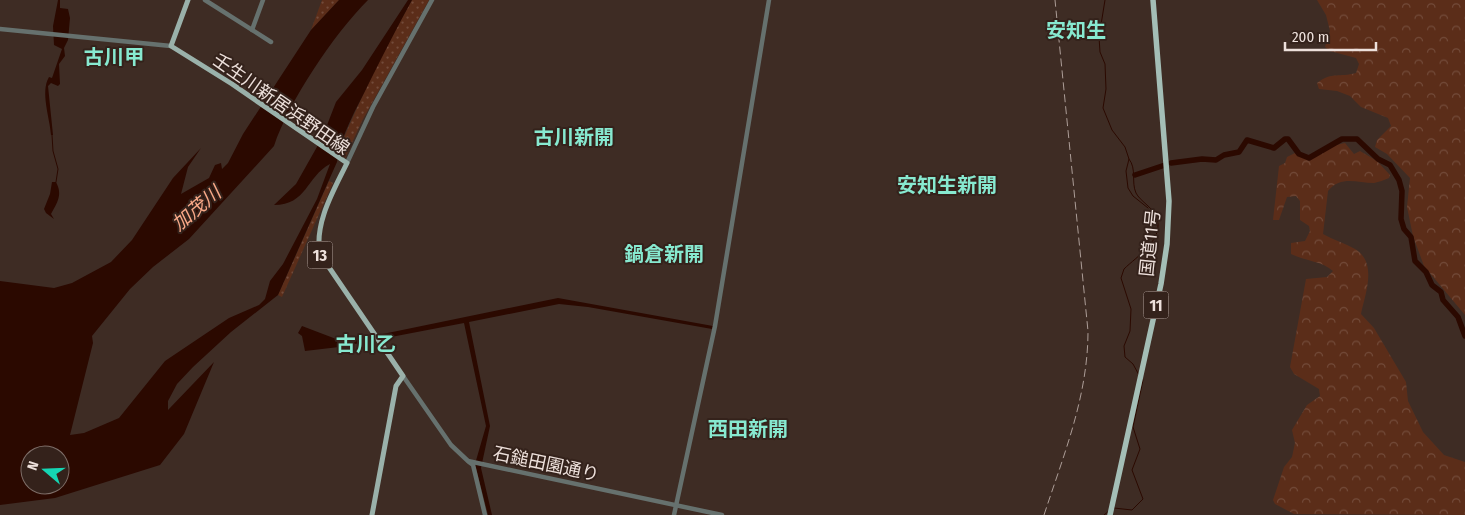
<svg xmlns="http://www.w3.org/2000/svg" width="1465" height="515" font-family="'Fira Sans Condensed','Noto Sans JP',sans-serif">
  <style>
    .grass { fill: url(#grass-dots) }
    .forest { fill: url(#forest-crowns) }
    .water { fill: #2b0900; fill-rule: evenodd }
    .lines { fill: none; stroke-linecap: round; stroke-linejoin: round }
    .stream { stroke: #2b0900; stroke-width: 1 }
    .river { stroke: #2b0900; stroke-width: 5.5 }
    .tertiary { stroke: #66716e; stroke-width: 4.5 }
    .primary { stroke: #9ab1aa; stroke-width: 5 }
    .trunk { stroke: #a4beb6; stroke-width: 5.5 }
    .rail { stroke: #ad9e98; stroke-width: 1; stroke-dasharray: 8 4; stroke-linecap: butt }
    .labels { text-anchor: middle; stroke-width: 4; stroke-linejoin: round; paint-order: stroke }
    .shield { fill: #34221b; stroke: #b6a7a1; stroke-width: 1 }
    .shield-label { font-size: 16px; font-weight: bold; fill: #ede0db }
    .street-label { font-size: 18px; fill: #ede0db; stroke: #34221b }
    .water-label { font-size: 19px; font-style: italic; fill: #f9a988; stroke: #34221b }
    .quarter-label { font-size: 20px; font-weight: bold; fill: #87e9d0; stroke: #34221b }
  </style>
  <defs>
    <pattern id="grass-dots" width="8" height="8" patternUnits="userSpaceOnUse" patternTransform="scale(1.25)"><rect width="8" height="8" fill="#5b2d19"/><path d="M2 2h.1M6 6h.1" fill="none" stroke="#734b3a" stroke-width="1.8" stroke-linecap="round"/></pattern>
    <pattern id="forest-crowns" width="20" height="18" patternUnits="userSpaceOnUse" patternTransform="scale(1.25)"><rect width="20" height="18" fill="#5b2d19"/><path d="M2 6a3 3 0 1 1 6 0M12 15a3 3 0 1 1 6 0" fill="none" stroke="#734b3a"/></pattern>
  </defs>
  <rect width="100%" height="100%" fill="#3e2c24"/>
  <g class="grass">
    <path d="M322,0h17l-28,30z"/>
    <path d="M412,0h17l-67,121 -17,37 -6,-8c21,-52 46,-102 73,-150z"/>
    <path d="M329,181l4,2 -51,114 -4,-2z"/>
  </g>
  <g class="forest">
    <path d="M1317,0h148v315l-41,-49 -11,-30 -6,-29 3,-29 -23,-24 -12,-7 2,-7 14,-14 -3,-8 -27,-11 -11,-11 -13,-5 -18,-2 -2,-6c16,-12 22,-5 39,-10l3,-9 -3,-6 -26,-7 -5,-4 5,-16 -4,-16z"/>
    <path d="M1345,143l9,11 6,-3 17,10 13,14 -1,3c-5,2 -10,4 -15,5 -17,0 -33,-8 -46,8l-5,43c10,6 22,9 32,15 23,14 10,45 6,65l13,14 32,54 2,19 15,31 21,23 21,7v53l-171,-1 -19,-10 -2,-4 11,-33 8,-10 3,-14 -3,-13 15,-25 13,-9 -1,-7 -25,-15 -4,-7 16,-88 21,-2 6,-6c-11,-10 -28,-10 -42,-17v-11l14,-2 5,-10 -1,-5 -9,-6v-19l-4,-5 -9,1 -8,23h-6l6,-54 6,-3 2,-6 8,-4 14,7 18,-13z"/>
  </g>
  <g class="water">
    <path d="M58,0h2v8l8,1 2,9 -2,22 -4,8 1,8 -6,8 1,20 -2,2 -7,-3 -3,3 5,49h-2c-1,-17 -11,-43 -2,-58l3,1 10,-29 -8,-4 -1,-19z"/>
    <path d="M339,0h29c-34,34 -79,101 -94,146l-85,93 -36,28 -23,22 -38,47 1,7 -23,92 14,-2 35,-15 46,-57 64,-43 30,-13 6,-6 5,-18 13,-17 34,-65 13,-35c-24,13 -23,41 -56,41l22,-21 26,-46 14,-36 26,-32 46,-70h4c-15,27 -29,55 -43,83 -12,25 -28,51 -32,79l-59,133 -47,37 -38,35 -16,17 -9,17v9l46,-48 -30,72 -24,31 -105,33 -55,7v-224l54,7 18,-5 39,-21 21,-22 41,-62 28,-30 -13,19 -7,27 28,-16 6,-13 6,-2 1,6 6,-6 15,-29 68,-104zM30,455h30v30h-30z"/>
    <path d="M52,182h4c7,13 1,21 -5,32l3,5 -8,-6 -2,-4 6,-15z"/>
    <path d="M558,298l155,28 -1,3 -124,-22 -29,-3 -90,18 21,104 -9,42 11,47h-4l-13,-51 11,-38 -22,-103 -125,24 -34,4 -3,-15 -4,-3 4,-7 42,16z"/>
  </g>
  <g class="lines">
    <g class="stream">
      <path d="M1105,0l-6,37 1,15 5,12 1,25 -3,19 9,22 13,17 4,12 -3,12 2,17 5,8 15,12"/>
      <path d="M52,135l1,16 5,18 -2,13"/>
      <path d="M1129,159c8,10 2,23 7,34 4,8 16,14 20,23 10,23 -19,40 -32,53l-3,9 10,31 -1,22 -6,15 1,11 8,7 6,11"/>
      <path d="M1114,508l18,2 11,-11 -11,-29 8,-21 -7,-22 10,-47"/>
      <path d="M1104,515l5,-4"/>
    </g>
    <g class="river">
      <path d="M1171,163l31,-4 14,1 8,-5 15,-3 8,-12 27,8 11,-9h3l11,15 10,4 33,-19h15l21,20 12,6 9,15 3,11 -1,28 3,10 7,8 4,24 11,11 6,13 9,7 2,8 15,17 7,19"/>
      <path d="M1135,175l30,-10"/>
    </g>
    <g class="tertiary">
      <path d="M205,0l66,42"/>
      <path d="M0,29l171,17"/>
      <path d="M252,30l11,-30"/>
      <path d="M347,163l26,-56 59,-107"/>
      <path d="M403,376l48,69 17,16 254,54"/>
      <path d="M469,462l4,3 12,50"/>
      <path d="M674,515l41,-189 54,-326"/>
    </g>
    <path class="primary" d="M188,0l-17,46 61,38 115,79c-13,27 -33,60 -27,91l83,122 -7,10 -24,129"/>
    <path class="trunk" d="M1110,515l51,-231 6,-40 2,-43 -16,-201"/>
    <path class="rail" d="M1044,515c20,-61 44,-119 44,-184l-33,-331"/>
  </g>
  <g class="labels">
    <g class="shield">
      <rect x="307.5" y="241.5" width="25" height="27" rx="4"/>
      <rect x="1143.5" y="291.5" width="25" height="27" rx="4"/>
    </g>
    <g class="shield-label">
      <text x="320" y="261">13</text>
      <text x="1156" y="311">11</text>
    </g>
    <g class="street-label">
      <text transform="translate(281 104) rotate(35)" y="6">壬生川新居浜野田線</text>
      <text transform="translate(1150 243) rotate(-84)" y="6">国道11号</text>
      <text transform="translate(546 464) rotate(12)" y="6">石鎚田園通り</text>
    </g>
    <g class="water-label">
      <text transform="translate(196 208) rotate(-40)" y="7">加茂川</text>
    </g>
    <g class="quarter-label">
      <text x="1076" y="37">安知生</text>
      <text x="114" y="64">古川甲</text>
      <text x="574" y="144">古川新開</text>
      <text x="947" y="192">安知生新開</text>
      <text x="664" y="261">鍋倉新開</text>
      <text x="366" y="351">古川乙</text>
      <text x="748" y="436">西田新開</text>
    </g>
  </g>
  <g transform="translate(45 470) rotate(289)"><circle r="24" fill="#34221b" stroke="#7e6e68"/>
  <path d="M0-4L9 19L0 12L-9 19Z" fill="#15d5b3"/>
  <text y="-8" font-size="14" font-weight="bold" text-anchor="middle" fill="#ede0db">N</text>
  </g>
  <path d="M1285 42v8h91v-8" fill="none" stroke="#ede0db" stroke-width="2.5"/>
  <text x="1292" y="42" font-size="15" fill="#ede0db" stroke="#34221b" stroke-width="4" paint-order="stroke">200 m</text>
</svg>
